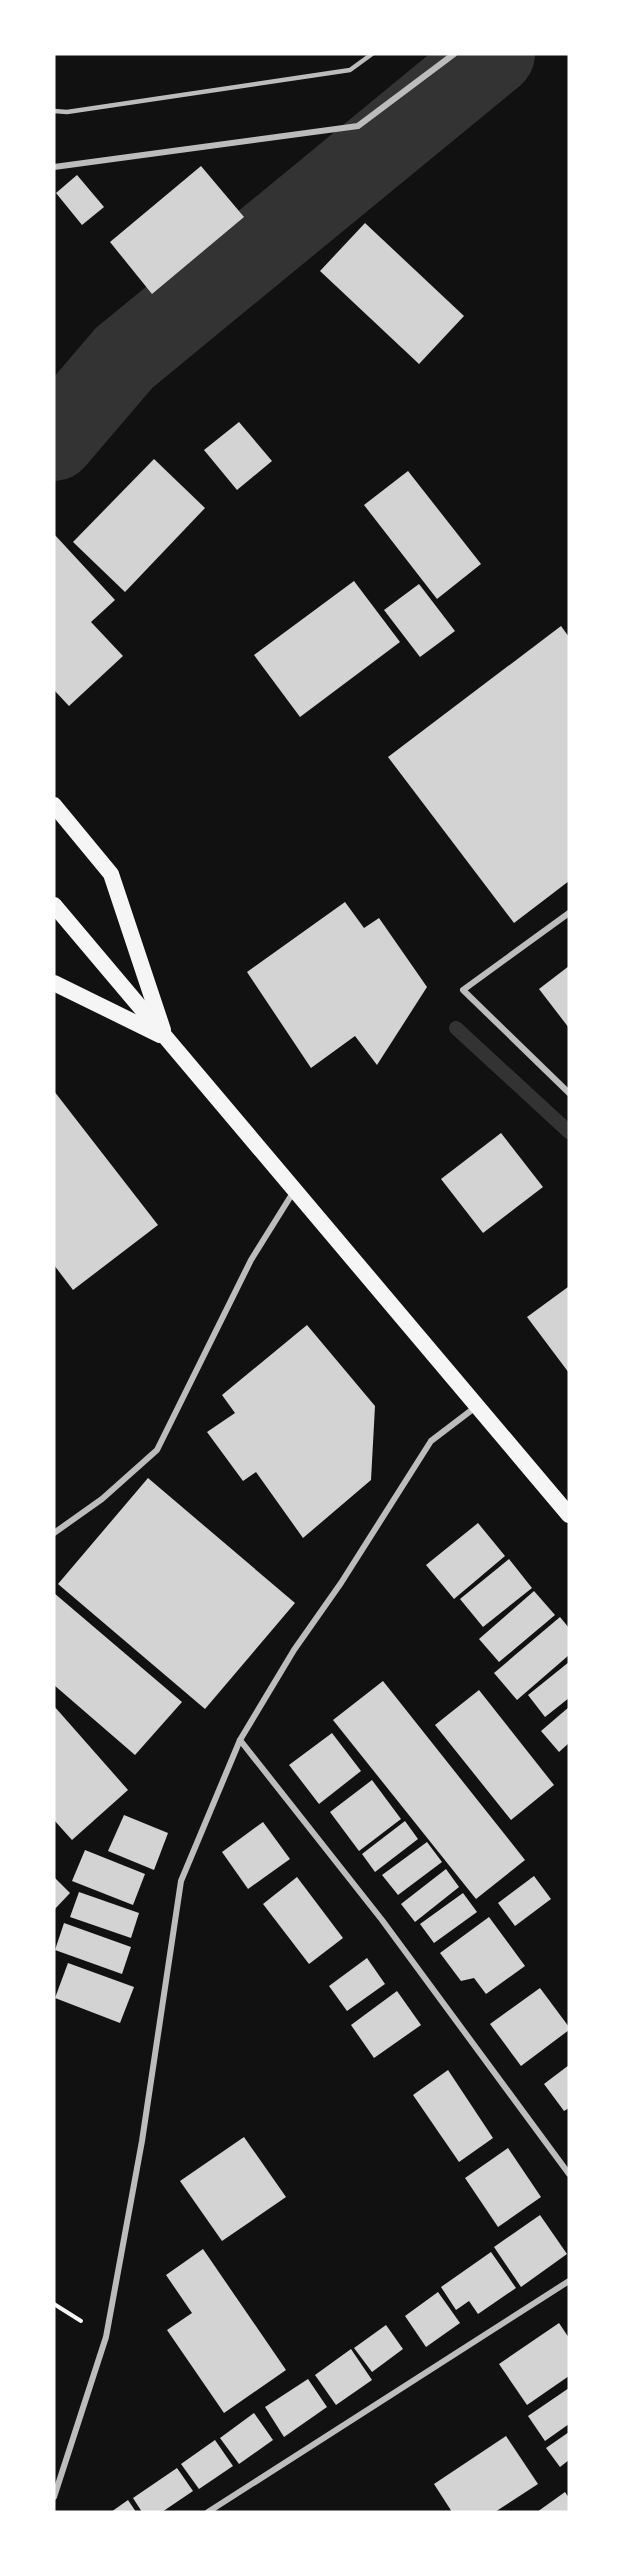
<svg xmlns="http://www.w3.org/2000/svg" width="623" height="2566" font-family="Inter,sans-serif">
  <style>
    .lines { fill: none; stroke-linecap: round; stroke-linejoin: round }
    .stream { stroke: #333; stroke-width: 14 }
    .river { stroke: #333; stroke-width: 82 }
    .building { fill: #d3d3d3 }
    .path { stroke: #f5f5f5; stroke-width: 4 }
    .service { stroke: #bcbcbc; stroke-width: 4.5 }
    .minor { stroke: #bcbcbc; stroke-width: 6 }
    .trunk { stroke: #f5f5f5; stroke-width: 16 }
  </style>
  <rect width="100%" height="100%" fill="#111"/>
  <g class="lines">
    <path class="stream" d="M456,1028l113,104"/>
    <path class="river" d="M54,440l70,-82 370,-304"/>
  </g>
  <g class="building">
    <path d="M201,166l43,51 -92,77 -42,-52z"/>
    <path d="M77,175l27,32 -22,18 -26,-32z"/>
    <path d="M365,223l99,93 -45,48 -99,-93z"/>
    <path d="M239,422l33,39 -35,29 -33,-40z"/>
    <path d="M154,459l51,49 -80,84 -52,-50z"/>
    <path d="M408,471l73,93 -44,35 -73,-94z"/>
    <path d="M54,534l61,66 -24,22 32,34 -54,50 -15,-16z"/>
    <path d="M354,581l46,61 -100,75 -46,-62z"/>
    <path d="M419,584l36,47 -35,26 -36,-47z"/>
    <path d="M561,626l8,11v244l-55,42 -126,-166z"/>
    <path d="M345,902l19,26 15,-10 48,69 -50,78 -22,-29 -44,32 -64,-96z"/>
    <path d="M569,966v62l-30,-39z"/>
    <path d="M54,1091l104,134 -85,65 -19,-25z"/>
    <path d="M501,1133l42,54 -60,46 -42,-54z"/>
    <path d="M568,1287l1,2v84l-42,-56z"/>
    <path d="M307,1325l68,81 -4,74 -68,58 -47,-66 -13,9 -36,-49 28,-19 -13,-18z"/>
    <path d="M148,1478l147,125 -90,106 -147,-125z"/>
    <path d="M478,1523l27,33 -51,43 -28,-34z"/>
    <path d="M509,1559l23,29 -49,39 -23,-28z"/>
    <path d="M534,1591l21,24 -56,47 -20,-23z"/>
    <path d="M54,1593l128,109 -47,53 -81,-70z"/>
    <path d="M560,1617l9,11v27l-52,45 -23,-27z"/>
    <path d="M569,1662v36l-24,19 -17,-22z"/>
    <path d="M383,1681l142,179 -49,39 -143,-179z"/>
    <path d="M479,1690l75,95 -43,35 -76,-95z"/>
    <path d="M54,1706l74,84 -56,50 -18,-20z"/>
    <path d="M569,1707v36l-10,9 -18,-21z"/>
    <path d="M332,1733l29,38 -42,33 -30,-39z"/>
    <path d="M372,1780l29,39 -42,32 -29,-39z"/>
    <path d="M124,1815l44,18 -14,37 -46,-19z"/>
    <path d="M405,1821l13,18 -43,33 -13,-18z"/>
    <path d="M263,1822l27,37 -42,30 -26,-37z"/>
    <path d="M427,1842l15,20 -44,33 -16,-20z"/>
    <path d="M85,1850l60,24 -12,31 -61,-24z"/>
    <path d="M446,1869l13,18 -44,35 -14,-18z"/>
    <path d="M534,1876l17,23 -36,27 -17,-23z"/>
    <path d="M54,1877l16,16 -16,17z"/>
    <path d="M297,1877l46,61 -34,26 -46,-60z"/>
    <path d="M79,1892l60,21 -8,25 -61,-21z"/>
    <path d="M463,1893l14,19 -43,31 -14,-19z"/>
    <path d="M489,1917l36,49 -39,28 -12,-16 -13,3 -21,-28z"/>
    <path d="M64,1923l67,24 -9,27 -67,-24z"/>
    <path d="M367,1958l18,26 -38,27 -18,-25z"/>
    <path d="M68,1963l66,24 -14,36 -65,-25z"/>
    <path d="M540,1988l29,39v3l-48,36 -31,-42z"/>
    <path d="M397,1991l24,34 -47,33 -23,-33z"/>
    <path d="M569,2065v43l-5,3 -20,-27z"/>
    <path d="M448,2070l45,68 -34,24 -46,-67z"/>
    <path d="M244,2137l42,60 -64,44 -42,-60z"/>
    <path d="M508,2148l33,49 -43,30 -33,-49z"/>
    <path d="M540,2215l27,39 -46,33 -27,-40z"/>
    <path d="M203,2249l83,121 -62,43 -57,-83 25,-17 -26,-38z"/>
    <path d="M491,2252l25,36 -38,26 -9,-13 -13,9 -15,-23z"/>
    <path d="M438,2292l22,31 -34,24 -21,-31z"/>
    <path d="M559,2323l10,15v38l-42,29 -28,-41z"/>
    <path d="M386,2325l17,24 -31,23 -18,-24z"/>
    <path d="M351,2349l21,31 -36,25 -21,-30z"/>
    <path d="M308,2379l19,28 -43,30 -19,-30z"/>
    <path d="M569,2388v36l-24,17 -17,-25z"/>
    <path d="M254,2413l19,27 -34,24 -19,-26z"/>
    <path d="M569,2432v28l-9,7 -14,-19z"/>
    <path d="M506,2436l32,48 -43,28h-43l-18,-28z"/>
    <path d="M215,2440l18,26 -34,23 -18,-25z"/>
    <path d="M177,2468l16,23 -31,21h-20l-9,-14z"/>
    <path d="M565,2492l4,6v14h-32z"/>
    <path d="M128,2500l8,12h-25z"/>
  </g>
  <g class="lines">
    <path class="path" d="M54,2304l27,17"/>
    <path class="service" d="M54,111l13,1 283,-42 22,-16"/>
    <g class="minor">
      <path d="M54,167l304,-41 96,-72"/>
      <path d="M569,913l-106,77 106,103"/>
      <path d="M54,1533l48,-34 55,-49 94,-190 43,-69"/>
      <path d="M240,1740l142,180 187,254"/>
      <path d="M54,2497l52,-160 36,-196 39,-260 59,-141 54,-90 47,-67 90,-142 46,-35"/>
      <path d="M208,2512l361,-231"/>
    </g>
    <g class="trunk">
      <path d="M54,805l57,69 52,156"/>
      <path d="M54,905l515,610"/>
      <path d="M54,983l106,52"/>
    </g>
  </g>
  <rect width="623" height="2566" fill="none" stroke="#ffffff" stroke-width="111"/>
</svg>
